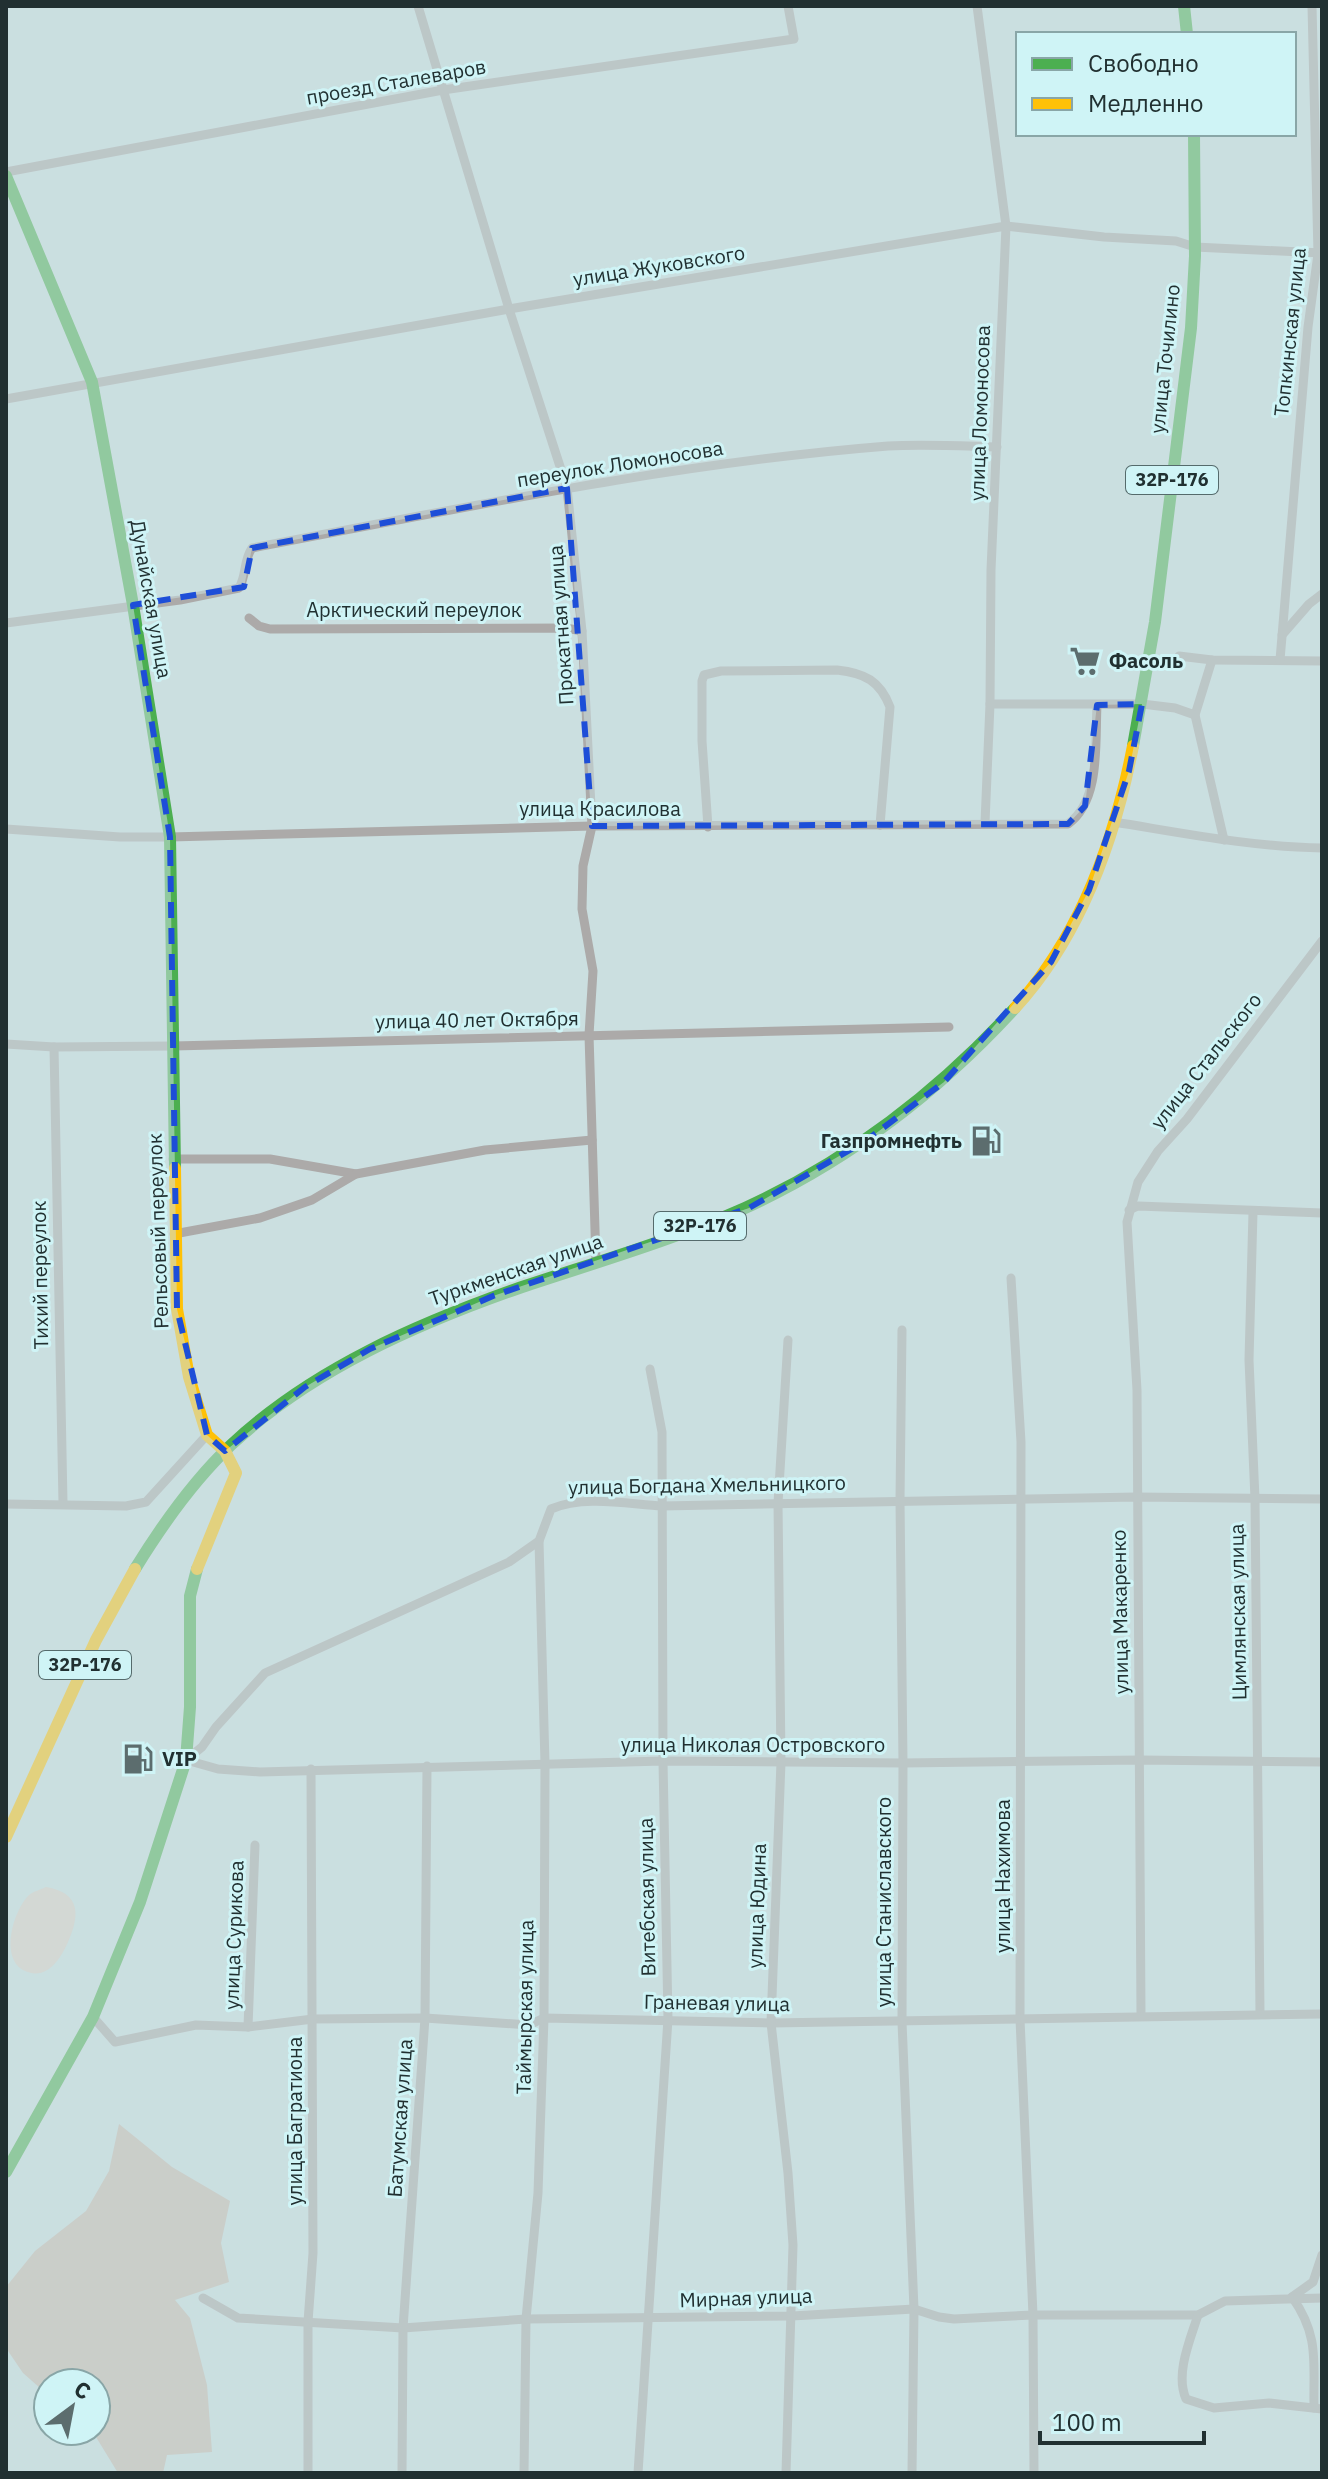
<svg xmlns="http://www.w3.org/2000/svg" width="1328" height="2479" font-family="'IBM Plex Sans',sans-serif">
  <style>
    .green { fill: #ddd0c5 }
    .forest { fill: #cabaae }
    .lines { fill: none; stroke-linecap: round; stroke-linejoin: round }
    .street { stroke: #acaaa9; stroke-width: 9 }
    .fast { stroke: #4caf50; stroke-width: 12 }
    .slow { stroke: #ffc107; stroke-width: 12 }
    .marked { fill: none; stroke: #1d4ed8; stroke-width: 6; stroke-dasharray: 16 10; stroke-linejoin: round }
    .labels { text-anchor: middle; stroke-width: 6; stroke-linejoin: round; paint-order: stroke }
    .shield { fill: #cff4f6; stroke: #556b6c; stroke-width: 2 }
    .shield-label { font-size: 18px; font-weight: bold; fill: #213031 }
    .street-label { font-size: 20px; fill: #213031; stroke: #cff4f6 }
    .poi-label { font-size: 20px; font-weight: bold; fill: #213031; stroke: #cff4f6; text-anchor: start }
  </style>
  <rect width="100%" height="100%" fill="#cbdfe0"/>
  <path class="green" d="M46,1887c35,6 34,28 22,55 -8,18 -22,40 -45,28 -23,-13 -10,-59 6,-75 5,-4 11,-5 17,-8z"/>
  <path class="forest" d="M119,2124l53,43 58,34 -9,42 8,39 -54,18 15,18 17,67 5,67 -45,3 -4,18h-45l-22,-36 -7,-6h7v-48h-48v12l-25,-22 -17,-25v-61l29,-36 51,-40 23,-40z"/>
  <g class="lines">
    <g class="street">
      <path d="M418,6l91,303 58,179 15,143 10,195 -9,40 -1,43 11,62 -4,64 7,227"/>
      <path d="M977,6l29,220 -15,344 -1,134 -5,119"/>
      <path d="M6,172l437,-82 351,-51 -6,-33"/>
      <path d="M6,399l503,-90 497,-83 98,11 72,4 19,6 127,6"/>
      <path d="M249,618l10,8 11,3 296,-1 16,3"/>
      <path d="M6,623l174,-23 59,-12c8,-13 4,-27 13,-40 211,-40 422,-85 636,-102 36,-2 73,0 109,1"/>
      <path d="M1282,635l27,-31 13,-10"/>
      <path d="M1179,656l33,4 110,1"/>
      <path d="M1212,660l-17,55 29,125"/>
      <path d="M1280,660l28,-333 10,-73 -6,-248"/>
      <path d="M990,704h152l33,4 20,7"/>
      <path d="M1114,822c69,11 138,25 208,26"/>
      <path d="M708,827l-6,-86v-60l2,-6 17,-4 116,-1c28,3 43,11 53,37l-10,118"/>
      <path d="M6,829l114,8h50l422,-11 476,-2c33,-23 27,-82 29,-119"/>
      <path d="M6,1044l48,3 119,-1 776,-19"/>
      <path d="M54,1047l9,456"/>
      <path d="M173,1159h97l86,15"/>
      <path d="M1129,1210l9,-4 184,7"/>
      <path d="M1253,1212l-4,148 6,139 5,514"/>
      <path d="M174,1234l86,-16 52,-18 44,-26 129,-24 107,-10"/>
      <path d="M1011,1278l10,164 -1,577 13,296 1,158"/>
      <path d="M902,1330l-2,170 3,263 -1,259 12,287 -2,164"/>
      <path d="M6,1504l120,2 20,-4 61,-67"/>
      <path d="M186,1760l16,-13 14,-20 49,-54 244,-111 30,-21 12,-32c33,-14 76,-5 111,-3l474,-9 186,2"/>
      <path d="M186,1760l32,9 42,3 403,-11 240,2 237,-3 182,2"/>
      <path d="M1141,2015l-4,-625 -10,-168 11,-40 20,-31 29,-32 135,-178"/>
      <path d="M93,2017l22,25 81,-17 52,2 65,-8 112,-1 104,7 15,-7 227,5 551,-9"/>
      <path d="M248,2027l7,-182"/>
      <path d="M1292,2297c28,39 21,66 22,111"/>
      <path d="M1292,2297l21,-15 9,-27"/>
      <path d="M203,2298l35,20 165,10 123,-9 266,-3 122,-7 25,8 15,2 79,-4h165l27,-14 97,-3"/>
      <path d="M1198,2315c-8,25 -23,59 -12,84l28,9 55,-5 53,6"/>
      <path d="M308,2473v-151l5,-69 -2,-484"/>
      <path d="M402,2473l1,-145 22,-310 2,-252"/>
      <path d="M524,2473l2,-154 12,-126 6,-175 1,-254 -6,-223"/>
      <path d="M638,2473l30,-454 -5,-258 -1,-329 -12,-63"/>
      <path d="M786,2473l7,-228 -5,-72 -17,-150 10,-261 -3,-259 10,-163"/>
    </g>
    <g class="fast">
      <path d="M1184,6l3,28"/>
      <path d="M6,176l86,206 41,223 37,232 5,331"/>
      <path d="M1133,746l22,-124 36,-294 4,-72 -1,-122"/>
      <path d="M135,1569c27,-44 59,-89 96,-124 81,-76 188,-122 291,-158 75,-25 151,-47 223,-79 105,-48 193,-116 270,-200"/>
      <path d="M6,2172l87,-155 47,-115 46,-142 4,-53v-111l7,-27"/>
    </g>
    <g class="slow">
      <path d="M1015,1008c65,-71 100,-170 118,-262"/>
      <path d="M175,1168l2,141 12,68 18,58 18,16 11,22 -39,96"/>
      <path d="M6,1837l90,-197 39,-71"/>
    </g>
  </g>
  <path d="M0 0H1328V2479H0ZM567,488l25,338 476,-2 17,-18 12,-101 45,-1 -13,67 -40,119 -38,72 -107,120 -77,58 -118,68 -256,88 -123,53 -65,38 -80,64 -18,-16 -30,-126 -7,-472 -37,-232 111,-18 8,-39z" fill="#cbdfe0" fill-opacity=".55" fill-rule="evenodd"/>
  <path class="marked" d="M567,488l25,338 476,-2 17,-18 12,-101 45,-1 -13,67 -40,119 -38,72 -107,120 -77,58 -118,68 -256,88 -123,53 -65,38 -80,64 -18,-16 -30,-126 -7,-472 -37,-232 111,-18 8,-39z"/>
  <defs>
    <g id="supermarket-bare" transform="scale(2.4)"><path d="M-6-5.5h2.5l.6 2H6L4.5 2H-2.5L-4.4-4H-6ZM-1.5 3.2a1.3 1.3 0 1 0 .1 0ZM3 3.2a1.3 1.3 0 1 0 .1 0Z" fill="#5c6d6e" stroke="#cff4f6" stroke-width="2.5" paint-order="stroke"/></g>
    <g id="fuel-bare" transform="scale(2.4)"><path d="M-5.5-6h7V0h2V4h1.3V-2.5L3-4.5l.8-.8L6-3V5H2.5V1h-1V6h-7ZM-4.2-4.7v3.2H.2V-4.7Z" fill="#5c6d6e" stroke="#cff4f6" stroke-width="2.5" paint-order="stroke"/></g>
  </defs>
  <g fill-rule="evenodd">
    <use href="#supermarket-bare" x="1085" y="661"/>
    <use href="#fuel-bare" x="986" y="1141"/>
    <use href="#fuel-bare" x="138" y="1759"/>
  </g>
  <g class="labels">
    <g class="shield">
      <rect x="1126" y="466" width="92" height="28" rx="6"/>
      <rect x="654" y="1212" width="92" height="28" rx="6"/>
      <rect x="39" y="1651" width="92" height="28" rx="6"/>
    </g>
    <g class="shield-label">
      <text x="1172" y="486">32Р-176</text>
      <text x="700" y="1232">32Р-176</text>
      <text x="85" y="1671">32Р-176</text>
    </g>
    <g class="street-label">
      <text transform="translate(396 82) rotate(-10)" y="7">проезд Сталеваров</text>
      <text transform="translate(659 266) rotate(-9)" y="7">улица Жуковского</text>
      <text transform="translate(1290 332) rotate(-84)" y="7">Топкинская улица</text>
      <text transform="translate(1165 359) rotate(-84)" y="7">улица Точилино</text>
      <text transform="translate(980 413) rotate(-88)" y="7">улица Ломоносова</text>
      <text transform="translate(620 464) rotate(-9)" y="7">переулок Ломоносова</text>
      <text transform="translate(151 599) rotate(80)" y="7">Дунайская улица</text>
      <text x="414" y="617">Арктический переулок</text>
      <text transform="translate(561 625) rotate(-94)" y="7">Прокатная улица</text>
      <text x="600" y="816">улица Красилова</text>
      <text transform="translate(477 1020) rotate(-1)" y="7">улица 40 лет Октября</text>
      <text transform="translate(1206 1061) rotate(-52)" y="7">улица Стальского</text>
      <text transform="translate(158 1231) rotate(-92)" y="7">Рельсовый переулок</text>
      <text transform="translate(516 1270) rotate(-19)" y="7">Туркменская улица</text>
      <text transform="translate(40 1275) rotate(-91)" y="7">Тихий переулок</text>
      <text transform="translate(707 1485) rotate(-1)" y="7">улица Богдана Хмельницкого</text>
      <text transform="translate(1120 1612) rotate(-91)" y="7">улица Макаренко</text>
      <text transform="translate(1238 1612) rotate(-91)" y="7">Цимлянская улица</text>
      <text x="753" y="1752">улица Николая Островского</text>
      <text transform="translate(1003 1876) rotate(-90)" y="7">улица Нахимова</text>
      <text transform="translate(647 1897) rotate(-91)" y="7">Витебская улица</text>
      <text transform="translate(884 1902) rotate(-90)" y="7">улица Станиславского</text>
      <text transform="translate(757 1906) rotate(-88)" y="7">улица Юдина</text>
      <text transform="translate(234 1935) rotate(-88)" y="7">улица Сурикова</text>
      <text transform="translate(717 2003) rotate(1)" y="7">Граневая улица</text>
      <text transform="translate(525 2007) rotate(-89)" y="7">Таймырская улица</text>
      <text transform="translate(400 2118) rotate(-86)" y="7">Батумская улица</text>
      <text transform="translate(295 2121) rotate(-90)" y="7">улица Багратиона</text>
      <text transform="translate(746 2298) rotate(-2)" y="7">Мирная улица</text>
    </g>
    <g class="poi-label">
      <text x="1109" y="668">Фасоль</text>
      <text x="962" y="1148" text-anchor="end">Газпромнефть</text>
      <text x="162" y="1766">VIP</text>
    </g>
  </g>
  <rect width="1328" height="2479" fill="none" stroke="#213031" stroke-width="16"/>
  <rect x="1016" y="32" width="280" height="104" fill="#cff4f6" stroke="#89a6a7" stroke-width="2"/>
  <rect x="1032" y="58" width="40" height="12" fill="#4caf50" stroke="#89a6a7" stroke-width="2"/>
  <text x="1088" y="72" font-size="24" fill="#213031">Свободно</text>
  <rect x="1032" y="98" width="40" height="12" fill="#ffc107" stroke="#89a6a7" stroke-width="2"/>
  <text x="1088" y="112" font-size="24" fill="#213031">Медленно</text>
  <g transform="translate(72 2407) rotate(32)"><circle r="38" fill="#cff4f6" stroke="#89a6a7" stroke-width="2"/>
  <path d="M0-6L14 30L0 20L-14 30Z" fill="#5c6d6e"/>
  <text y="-12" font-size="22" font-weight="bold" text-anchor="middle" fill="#213031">С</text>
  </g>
  <path d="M1040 2431v12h164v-12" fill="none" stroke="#213031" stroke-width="4"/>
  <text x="1052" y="2431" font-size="24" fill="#213031" stroke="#cff4f6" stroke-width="6" paint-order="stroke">100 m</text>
</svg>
